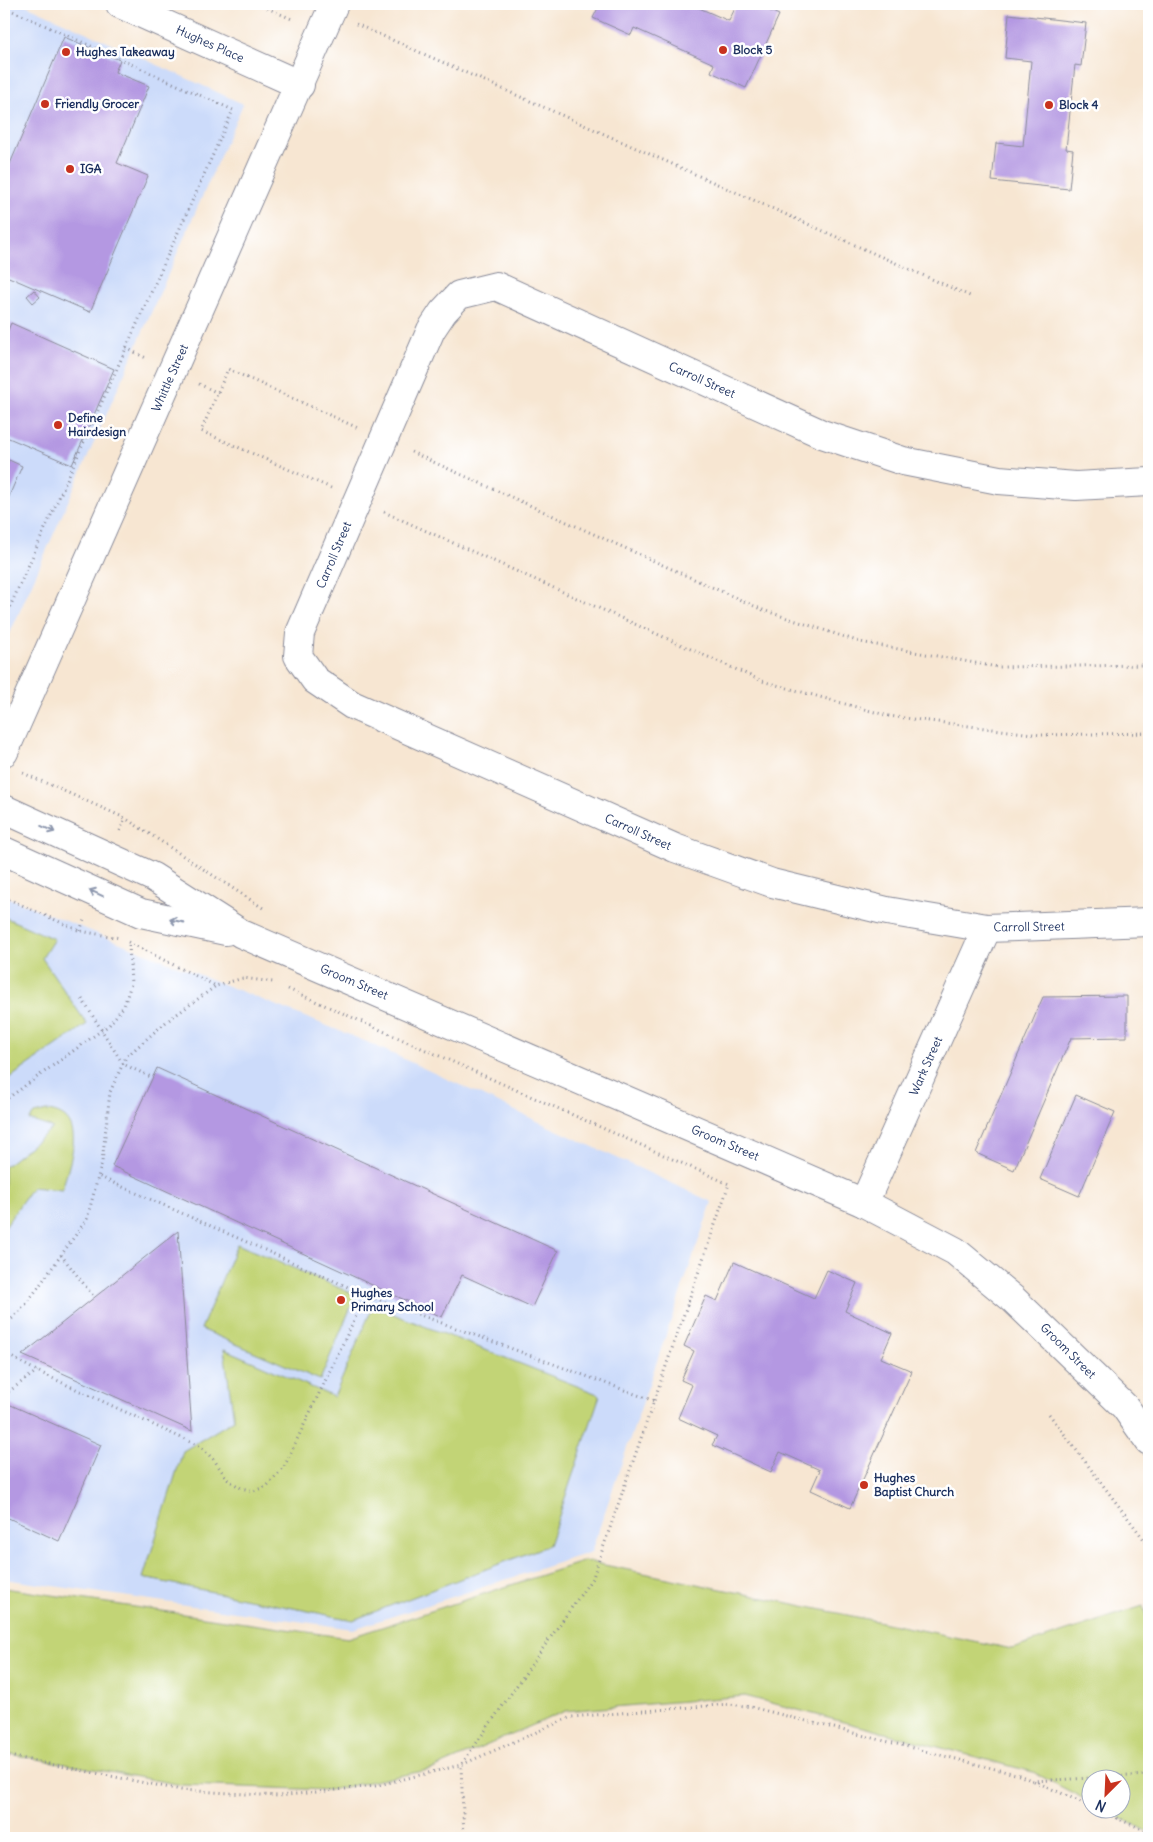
<svg xmlns="http://www.w3.org/2000/svg" width="1153" height="1842" font-family="Delius,sans-serif">
  <style>
    .built { fill: #ccdbfa }
    .green { fill: #c2d476; stroke: #6e826a }
    .building { fill: #b498e2 }
    .lines { fill: none; stroke-linecap: round; stroke-linejoin: round }
    .minor-casing { stroke: #898a98; stroke-width: 30 }
    .path { stroke: #898a98; stroke-width: 3; stroke-dasharray: 1 4; stroke-linecap: butt }
    .minor { stroke: #fff; stroke-width: 28 }
    .oneway { stroke: #8d97ae }
    .poi-dot { fill: #c8321e; stroke: #fff; stroke-width: 2 }
    .labels { text-anchor: middle; stroke-width: 5; stroke-linejoin: round; paint-order: stroke }
    .street-label { font-size: 12px; fill: #1b2f5e; stroke: #fff }
    .poi-label { font-size: 12px; font-weight: bold; fill: #1b2f5e; stroke: #fff; text-anchor: start }
  </style>
  <rect width="100%" height="100%" fill="#fff"/>
  <filter id="ink" filterUnits="userSpaceOnUse"><feTurbulence type="fractalNoise" baseFrequency=".02" numOctaves="2"/><feDisplacementMap in="SourceGraphic" scale="10" xChannelSelector="R" yChannelSelector="G"/><feConvolveMatrix kernelMatrix="1 2 1 2 8 2 1 2 1" color-interpolation-filters="sRGB"/></filter>
  <filter id="wash" filterUnits="userSpaceOnUse"><feTurbulence type="fractalNoise" baseFrequency=".0096" numOctaves="4" result="noise"/><feDisplacementMap in="SourceGraphic" scale="20" xChannelSelector="R" yChannelSelector="G"/><feGaussianBlur stdDeviation="1.12" result="paint"/><feColorMatrix in="noise" values="0 0 0 0 0 0 0 0 0 0 0 0 0 0 0 0 0 1.4 0 .05"/><feComposite in="paint" operator="in"/></filter>
  <g filter="url(#wash)">
    <rect width="100%" height="100%" fill="#f7e6d2"/>
    <g class="built">
      <path d="M4,4h20l219,100 -239,543z"/>
      <path d="M4,896l363,146 345,160 -121,350 -238,77 -349,-50z"/>
    </g>
    <g class="green">
      <path d="M4,917l50,22 -12,19 45,66 -83,58z"/>
      <path d="M47,1111c43,4 22,53 15,79l-30,-3 -28,41v-61l49,-39 -24,-8 5,-6z"/>
      <path d="M237,1244l119,51 -36,85 -119,-51z"/>
      <path d="M373,1306l227,89 -51,150 -196,75 -210,-42 40,-127 51,-31 -10,-71 110,48z"/>
      <path d="M585,1561l427,88 131,-43 6,20v206l-44,-22h15v-30h-30v22l-57,-30 -288,-76 -180,15 -132,58 -103,21 -148,-5 -178,-32v-165l344,50z"/>
    </g>
    <g id="blocks">
      <g class="building">
        <path d="M600,4h90l39,17 8,-17h18l24,11 -33,73 -35,-16 3,-8 -80,-36 -3,7 -38,-17z"/>
        <path d="M1009,14l77,9 -5,43 -6,-1 -9,84 7,1 -4,39 -77,-8 4,-38 27,3 8,-85 -26,-3z"/>
        <path d="M64,37l56,23 -5,12 34,14 -32,77 31,13 -58,136 -86,-37v-97z"/>
        <path d="M34,290l6,7 -7,6 -6,-7z"/>
        <path d="M11,323l103,46 -42,96 -68,-29v-96z"/>
        <path d="M9,460l13,6 -18,42v-37z"/>
        <path d="M1127,996v41l-56,1 -57,132 -38,-17 67,-156z"/>
        <path d="M157,1068l401,183 -26,56 -70,-32 -20,42 -330,-151z"/>
        <path d="M1076,1095l39,17 -36,84 -39,-17z"/>
        <path d="M178,1231l14,200 -170,-76z"/>
        <path d="M734,1262l80,36 13,-28 30,13 -12,28 47,22 -11,25 31,13 -62,137 -39,-18 9,-20 -40,-18 -9,20 -59,-27 5,-9 -39,-18 14,-33 -11,-5 13,-29 -10,-5 22,-50 11,5z"/>
        <path d="M4,1402l97,43 -42,96 -55,-25z"/>
      </g>
    </g>
  </g>
  <g filter="url(#ink)">
    <use href="#blocks" fill-opacity="0" stroke="#898a98" stroke-width="1"/>
    <g class="lines">
      <g class="minor-casing">
        <g id="minor">
          <path d="M120,4l180,81"/>
          <path d="M1149,482l-73,4 -77,-6 -96,-19 -81,-27 -326,-148 -37,9 -16,17 -12,18 -131,303 -2,23 17,24 37,25 323,143 97,35 115,28 100,17 162,-6"/>
          <path d="M4,752l330,-748"/>
          <path d="M4,809l149,68 89,57 622,269 91,48 58,48 112,108 24,34"/>
          <path d="M4,851l137,62 85,18"/>
          <path d="M864,1203l123,-275"/>
        </g>
      </g>
      <g class="path">
        <path d="M258,4l36,16"/>
        <path d="M4,7l229,103 -229,510"/>
        <path d="M356,24l614,272"/>
        <path d="M126,348l20,10"/>
        <path d="M199,384l19,9"/>
        <path d="M411,452l352,158 97,32 137,25 152,-2"/>
        <path d="M331,488l-130,-57 27,-62 130,59"/>
        <path d="M384,512l378,169 127,35 152,19 108,-2"/>
        <path d="M23,773l102,45 138,90"/>
        <path d="M120,831l5,-13"/>
        <path d="M4,897l76,34 40,7"/>
        <path d="M80,931l4,-11"/>
        <path d="M128,942l88,44 27,-8 30,4"/>
        <path d="M288,989l441,195 -136,393 -132,188 3,73"/>
        <path d="M82,999l41,65 30,14"/>
        <path d="M4,1101l105,-76 15,-19 7,-22 -2,-41"/>
        <path d="M61,1255l33,42"/>
        <path d="M366,1295l288,106"/>
        <path d="M4,1325l10,-8 13,-14 60,-84 15,-57 8,-70 16,-35 40,-35 50,-36"/>
        <path d="M4,1353l33,18 164,76 13,13 14,20 13,8 13,3 13,-5 17,-19 82,-172 -268,-119"/>
        <path d="M4,1390l4,2 29,-21"/>
        <path d="M1049,1414l100,132"/>
        <path d="M4,1755l177,35 97,6 97,-10 86,-21 110,-48 159,-13 21,3 268,68 14,6 116,-6"/>
        <path d="M1034,1781l56,25"/>
        <path d="M1098,1810l51,22"/>
      </g>
      <use href="#minor" class="minor"/>
    </g>
    <defs><path id="oneway-shaft" d="M-6 0H5M1.5-3L5.5 0L1.5 3" fill="none" stroke-width="1.6" stroke-linecap="round" stroke-linejoin="round" transform="scale(1.25)"/></defs>
    <g class="oneway">
      <use href="#oneway-shaft" transform="translate(48 829) rotate(24)"/>
      <use href="#oneway-shaft" transform="translate(96 893) rotate(-156)"/>
      <use href="#oneway-shaft" transform="translate(177 921) rotate(-168)"/>
    </g>
  </g>
  <g class="poi-dot">
    <circle cx="723" cy="50" r="5"/>
    <circle cx="66" cy="52" r="5"/>
    <circle cx="45" cy="104" r="5"/>
    <circle cx="1049" cy="105" r="5"/>
    <circle cx="70" cy="169" r="5"/>
    <circle cx="58" cy="425" r="5"/>
    <circle cx="341" cy="1300" r="5"/>
    <circle cx="864" cy="1485" r="5"/>
  </g>
  <g class="labels">
    <g class="street-label">
      <text transform="translate(210 44) rotate(24)" y="4">Hughes Place</text>
      <text transform="translate(170 378) rotate(-66)" y="4">Whittle Street</text>
      <text transform="translate(702 380) rotate(24)" y="4">Carroll Street</text>
      <text transform="translate(334 555) rotate(-67)" y="4">Carroll Street</text>
      <text transform="translate(638 832) rotate(24)" y="4">Carroll Street</text>
      <text transform="translate(1029 927) rotate(-1)" y="4">Carroll Street</text>
      <text transform="translate(354 982) rotate(23)" y="4">Groom Street</text>
      <text transform="translate(926 1066) rotate(-66)" y="4">Wark Street</text>
      <text transform="translate(725 1143) rotate(23)" y="4">Groom Street</text>
      <text transform="translate(1068 1351) rotate(45)" y="4">Groom Street</text>
    </g>
    <g class="poi-label">
      <text x="733" y="54">Block 5</text>
      <text x="76" y="56">Hughes Takeaway</text>
      <text x="55" y="108">Friendly Grocer</text>
      <text x="1059" y="109">Block 4</text>
      <text x="80" y="173">IGA</text>
      <text x="68" y="422">Define<tspan x="68" dy="14">Hairdesign</tspan></text>
      <text x="351" y="1297">Hughes<tspan x="351" dy="14">Primary School</tspan></text>
      <text x="874" y="1482">Hughes<tspan x="874" dy="14">Baptist Church</tspan></text>
    </g>
  </g>
  <rect width="1153" height="1842" fill="none" stroke="#fff" stroke-width="20"/>
  <g transform="translate(1106 1794) rotate(204)"><circle r="24" fill="#ffffff" stroke="#a4acbf"/>
  <path d="M0-4L9 19L0 12L-9 19Z" fill="#c8321e"/>
  <text y="-8" font-size="14" font-weight="bold" text-anchor="middle" fill="#1b2f5e">N</text>
  </g>
</svg>
